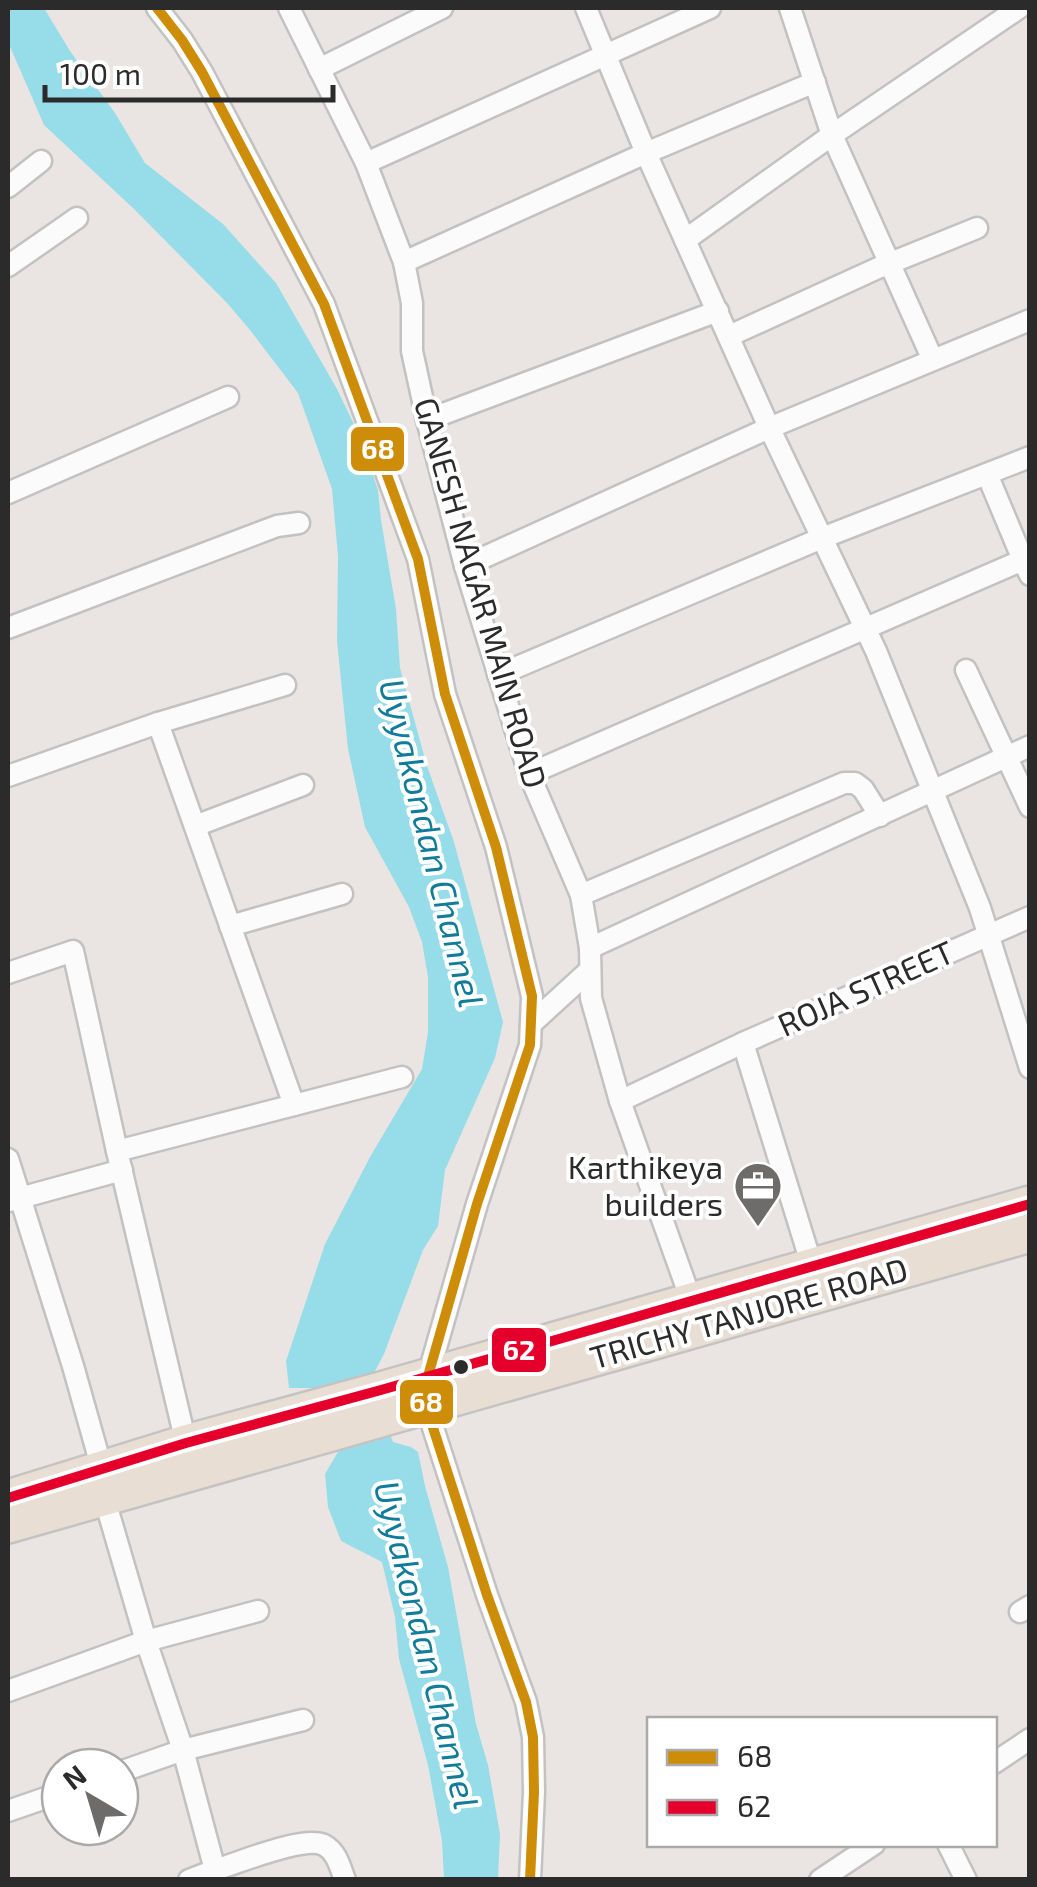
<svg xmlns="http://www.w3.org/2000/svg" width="1037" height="1887" font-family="'Exo 2',sans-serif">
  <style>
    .water { fill: #97dde9 }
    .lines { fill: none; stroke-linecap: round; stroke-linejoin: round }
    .minor-casing { stroke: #c3c2c2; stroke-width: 25 }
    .trunk-casing { stroke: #c5c3c2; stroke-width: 40 }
    .minor { stroke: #fcfbfb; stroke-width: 20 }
    .trunk { stroke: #e8ded4; stroke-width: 35 }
    .bus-1-casing { stroke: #fff; stroke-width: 18 }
    .bus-2-casing { stroke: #fff; stroke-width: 18 }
    .bus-1 { stroke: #ce8d09; stroke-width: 10 }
    .bus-2 { stroke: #e4002b; stroke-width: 10 }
    .bus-dot { fill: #2b2b2b; stroke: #fff; stroke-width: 4 }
    .labels { text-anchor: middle; stroke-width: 8; stroke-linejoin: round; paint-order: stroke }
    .street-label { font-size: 32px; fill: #2b2b2b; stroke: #fff }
    .poi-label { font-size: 32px; fill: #2b2b2b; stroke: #fff; text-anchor: end }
    .water-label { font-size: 35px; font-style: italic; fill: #117b9a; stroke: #fff }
    .line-badge { stroke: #fff; stroke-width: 4 }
    .badge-label { font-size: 28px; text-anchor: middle; font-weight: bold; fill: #fff }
  </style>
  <rect width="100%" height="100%" fill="#eae5e2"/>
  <path class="water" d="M8,8h36l26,43 45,62 30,50 78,61 53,59 61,106 23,48 18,53 3,30 15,89 4,59 27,98 27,76 49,180 -8,36 -50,112 -7,56 -15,24 -39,104 -12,23 -1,9 22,56 18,5 7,5 7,34 23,81 28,157 12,41 12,69 -2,45h-54l-2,-38 -14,-76 -29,-106 -4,-42 -13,-55 -41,-21 -13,-34 -3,-33 17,-29 -26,-57h-27l-3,-27 39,-117 45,-87 52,-88 6,-37v-55l-6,-35 -13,-35 -44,-80 -17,-78 -11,-108 1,-85 -6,-67 -34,-96 -48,-63 -23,-27 -93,-94 -90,-84 -36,-83z"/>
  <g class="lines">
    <g class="minor-casing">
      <g id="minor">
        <path d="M157,8l25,32 20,32 122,232 94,255 27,135 51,153 36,149 -2,49 -53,159 -49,172 -2,30 61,189 39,107 7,35 1,55 -4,88"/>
        <path d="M289,8l77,155 38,99 8,41v48l15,69 38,146 64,208 52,121 9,53 1,50 29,103 71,199"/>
        <path d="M586,8l60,145 122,272 108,226 104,257 50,160"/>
        <path d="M790,8l42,127 100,223"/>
        <path d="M319,69l123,-61"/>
        <path d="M366,163l344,-155"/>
        <path d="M8,187l33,-26"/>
        <path d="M685,240l147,-105 187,-127"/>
        <path d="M404,262l242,-109 169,-71"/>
        <path d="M8,266l69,-48"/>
        <path d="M729,336l149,-68 99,-40"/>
        <path d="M427,420l291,-109"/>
        <path d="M987,474l36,86"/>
        <path d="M8,493l220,-96"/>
        <path d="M465,566l304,-138 261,-108"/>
        <path d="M8,628l269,-102 22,-3"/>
        <path d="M966,670l64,137"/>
        <path d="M498,675l324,-137 208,-81"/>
        <path d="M158,723l136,382"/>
        <path d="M529,774l494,-214 7,15"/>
        <path d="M8,776l150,-53 127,-38"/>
        <path d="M195,826l108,-41"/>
        <path d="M581,895l263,-112h11l8,6 17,27"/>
        <path d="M230,926l112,-32"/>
        <path d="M590,948l440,-202"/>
        <path d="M8,973l65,-22 44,200"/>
        <path d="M531,1024l59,-54"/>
        <path d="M743,1043l69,223"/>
        <path d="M620,1101l123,-58 287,-126"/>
        <path d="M8,1159l65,207 29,103"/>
        <path d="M9,1201l113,-31"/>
        <path d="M186,1443l-69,-292 285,-74"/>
        <path d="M104,1497l42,144 37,109 32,120 -26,10"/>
        <path d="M1020,1612l10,-6"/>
        <path d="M8,1691l138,-50 112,-30"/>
        <path d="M994,1763l36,-24"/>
        <path d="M120,1772l63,-22 120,-30"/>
        <path d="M8,1811l52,-18"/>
        <path d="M948,1844l18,36"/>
        <path d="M215,1870c23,-7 89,-35 109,-25 13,7 16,22 21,35"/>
        <path d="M820,1880l54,-36"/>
      </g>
    </g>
    <g class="trunk-casing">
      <g id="trunk">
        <path d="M8,1498l178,-55 195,-53 649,-186"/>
        <path d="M8,1525l1022,-291"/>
      </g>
    </g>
    <use href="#minor" class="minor"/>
    <use href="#trunk" class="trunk"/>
    <g class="bus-1-casing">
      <path id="bus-1" d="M157,8l25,32 20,32 122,232 94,255 27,135 51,153 36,149 -2,49 -53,159 -49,172 -2,30 61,189 39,107 7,35 1,55 -4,88"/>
    </g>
    <g class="bus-2-casing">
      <path id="bus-2" d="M8,1498l178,-55 195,-53 649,-186"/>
    </g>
    <use href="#bus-1" class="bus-1"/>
    <use href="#bus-2" class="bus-2"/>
  </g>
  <defs>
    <g id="office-pin" transform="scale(2.5)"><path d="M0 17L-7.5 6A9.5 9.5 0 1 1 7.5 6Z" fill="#6e6c6b" stroke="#fff"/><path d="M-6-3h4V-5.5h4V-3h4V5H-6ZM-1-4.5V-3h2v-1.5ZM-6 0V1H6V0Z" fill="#fff"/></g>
  </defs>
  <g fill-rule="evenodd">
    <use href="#office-pin" x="758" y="1186"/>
  </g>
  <circle class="bus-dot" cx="461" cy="1367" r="9"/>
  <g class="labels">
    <g class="street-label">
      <text transform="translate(480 593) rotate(74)" y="11">GANESH NAGAR MAIN ROAD</text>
      <text transform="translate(866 989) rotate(-24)" y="11">ROJA STREET</text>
      <text transform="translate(749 1314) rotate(-16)" y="11">TRICHY TANJORE ROAD</text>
    </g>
    <g class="poi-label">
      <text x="723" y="1179">Karthikeya<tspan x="723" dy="37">builders</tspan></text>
    </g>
    <g class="water-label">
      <text transform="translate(431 843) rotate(76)" y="12">Uyyakondan Channel</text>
      <text transform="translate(426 1645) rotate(76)" y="12">Uyyakondan Channel</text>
    </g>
  </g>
  <g class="line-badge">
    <rect x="349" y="425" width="57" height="48" rx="10" fill="#ce8d09"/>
    <rect x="490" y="1326" width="58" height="48" rx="10" fill="#e4002b"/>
    <rect x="398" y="1378" width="57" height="48" rx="10" fill="#ce8d09"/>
  </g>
  <g class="badge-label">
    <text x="378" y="459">68</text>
    <text x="519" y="1360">62</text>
    <text x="426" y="1412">68</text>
  </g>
  <rect width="1037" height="1887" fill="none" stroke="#2b2b2b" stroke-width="20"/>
  <rect x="647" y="1717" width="350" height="130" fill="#ffffff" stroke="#aaaaaa" stroke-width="2.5"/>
  <rect x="667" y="1750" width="50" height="15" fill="#ce8d09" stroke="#aaaaaa" stroke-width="2.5"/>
  <text x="737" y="1767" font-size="30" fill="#2b2b2b">68</text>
  <rect x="667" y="1800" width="50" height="15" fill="#e4002b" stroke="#aaaaaa" stroke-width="2.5"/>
  <text x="737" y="1817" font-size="30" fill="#2b2b2b">62</text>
  <g transform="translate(90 1797) rotate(322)"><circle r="48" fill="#ffffff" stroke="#aaaaaa" stroke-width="2.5"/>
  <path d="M0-8L18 38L0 25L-18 38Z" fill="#6e6c6b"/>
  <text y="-15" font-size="28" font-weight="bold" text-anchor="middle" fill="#2b2b2b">N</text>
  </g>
  <path d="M45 85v15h288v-15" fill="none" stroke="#2b2b2b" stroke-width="5"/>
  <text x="60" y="85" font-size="30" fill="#2b2b2b" stroke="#ffffff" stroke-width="8" paint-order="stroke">100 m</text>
</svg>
